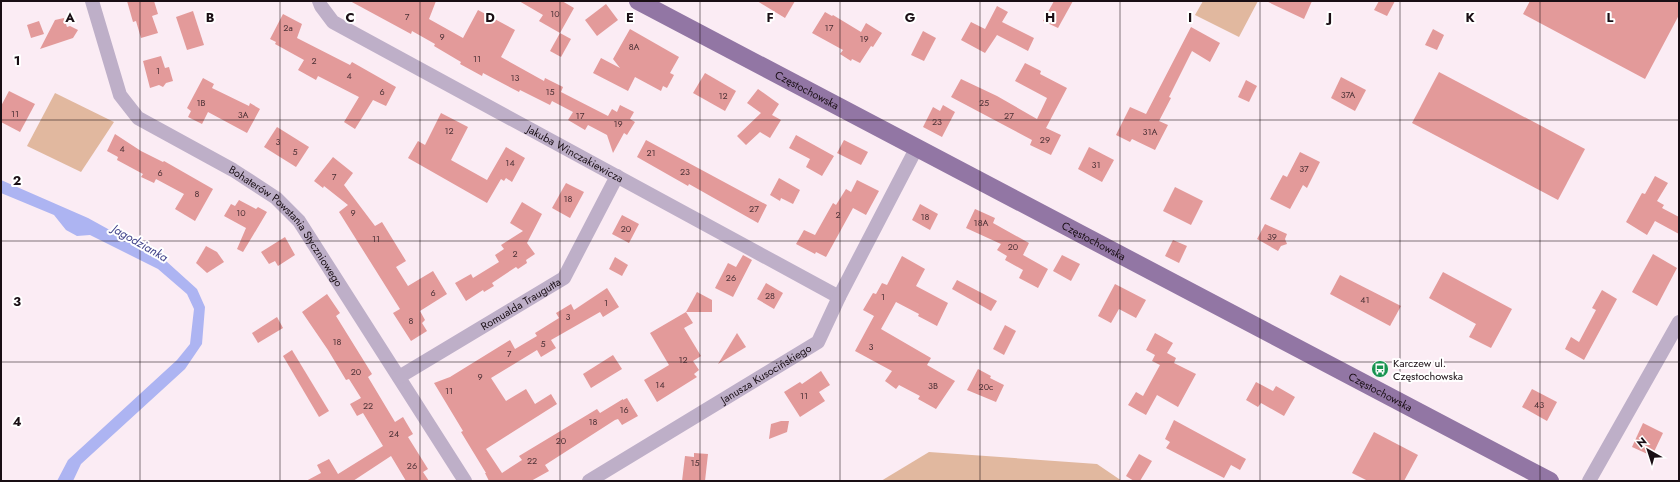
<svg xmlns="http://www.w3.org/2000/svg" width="1680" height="482" font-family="Jost,sans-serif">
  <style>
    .green { fill: #e1b89f }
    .water { fill: #adb4f2 }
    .building { fill: #e39a9a }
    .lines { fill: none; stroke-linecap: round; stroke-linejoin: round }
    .minor { stroke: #beafc8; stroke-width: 14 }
    .major { stroke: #9276a4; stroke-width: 18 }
    .grid { fill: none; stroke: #190e14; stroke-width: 1; stroke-opacity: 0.55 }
    .labels { text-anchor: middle; stroke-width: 4; stroke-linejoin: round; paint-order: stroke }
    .number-label { font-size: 9px; fill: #4c3136 }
    .street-label { font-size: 11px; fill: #190e14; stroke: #fff }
    .poi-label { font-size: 11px; fill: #190e14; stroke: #fff; text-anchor: start }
    .water-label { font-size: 12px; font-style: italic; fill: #3f4189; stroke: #fff }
    .grid-label { font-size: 13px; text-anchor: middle; font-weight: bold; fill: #190e14; stroke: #fff; stroke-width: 4; stroke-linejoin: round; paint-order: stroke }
  </style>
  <rect width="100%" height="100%" fill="#fbecf4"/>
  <g class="green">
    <path d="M1203,1h55l-19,36 -44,-22z"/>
    <path d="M55,93l59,29 -33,50 -54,-26z"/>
    <path d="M929,452l168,12 25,17h-241z"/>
  </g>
  <path class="water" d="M1,180l87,38 78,43 31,28 8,18 -3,37 -17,25 -104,95 -8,17h-16l11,-21 109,-100 13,-16 4,-35 -7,-15 -29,-25 -68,-34 -13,1 -11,-6 -12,-15 -53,-22z"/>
  <g class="building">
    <path d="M127,1h27l4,13 -6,2 6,17 -17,5 -5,-17 -3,1z"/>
    <path d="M350,1h86l-7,18 34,19 15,-28 37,20 -14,27 43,24 1,-3 18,9 -2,5 47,24 4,-7 5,3 3,-7 14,7 -4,7 5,3 -8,13 -3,-2 -11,20 -6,-18 -19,-10 -3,5 -17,-10 5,-8 -21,-11 -2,4 -30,-15 -1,2 -36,-19 -1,3 -22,-12 1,-2 -27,-16 1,-2 -23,-13 -1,3z"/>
    <path d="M519,1h43l12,7 -14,25 -21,-12 4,-6z"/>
    <path d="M757,1h38l-10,17z"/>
    <path d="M1054,1h19l-15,27 -15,-7z"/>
    <path d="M1266,1h46l-8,18z"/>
    <path d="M1379,1h16l-8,15 -13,-6z"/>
    <path d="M1530,1h149v14l-34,64 -122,-65z"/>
    <path d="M606,4l12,16 -21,16 -12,-16z"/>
    <path d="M997,6l11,6 -6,10 32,16 -6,13 -31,-16 -12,18 -24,-13 10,-18 14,7z"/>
    <path d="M193,11l11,34 -17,5 -11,-33z"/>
    <path d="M825,12l7,4 1,-1 28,17 5,-9 16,10 -9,14 -2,-1 -11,17 -8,-4 -1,2 -11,-7 3,-4 -31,-17z"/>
    <path d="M283,14l19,10 -5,14 53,27 2,-3 44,25 -10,19 -13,-6 -18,29 -11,-7 15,-25 -41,-21 -2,4 -18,-10 6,-10 -29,-16 1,-2 -6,-3z"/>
    <path d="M64,18l3,9 3,-1 8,4 -5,8 -33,11 15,-29z"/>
    <path d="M39,21l5,13 -13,4 -4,-13z"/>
    <path d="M1191,27l29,16 -10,19 -18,-11 -23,46 2,1 -12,23 9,4 -13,25 -23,-11 -2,3 -14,-7 14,-28 16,7z"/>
    <path d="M630,29l49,28 -9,16 4,2 -7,13 -4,-2 -2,5 -26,-14 -7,14 -35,-18 8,-15 19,10 -7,-9z"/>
    <path d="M1433,29l11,6 -7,15 -12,-5z"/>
    <path d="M923,31l13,7 -12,23 -13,-6z"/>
    <path d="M560,33l11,6 -10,18 -11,-6z"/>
    <path d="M161,56l4,12 4,-1 4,14 -7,2 -3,4 -4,-2 -9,3 -7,-27z"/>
    <path d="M1025,63l16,8 -1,3 27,14 -21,40 15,7 -10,20 -21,-10 2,-5 -81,-43 10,-18 36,17 40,23 10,-21 -32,-17z"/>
    <path d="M1439,72l146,77 -27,51 -146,-77z"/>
    <path d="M705,73l31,18 -11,20 -32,-18z"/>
    <path d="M1341,77l25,13 -11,21 -24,-13z"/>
    <path d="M203,78l11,6 -2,4 37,18 1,-3 10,6 -13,24 -39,-21 -6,12 -14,-7 3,-6 -4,-3z"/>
    <path d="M1246,80l11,6 -8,16 -11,-5z"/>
    <path d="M758,89l21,15 -7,11 9,5 -11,18 -10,-6 -14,13 -9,-9 24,-23 -14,-10z"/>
    <path d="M9,91l26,13 -15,28 -19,-10v-16z"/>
    <path d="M943,105l12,7 -13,25 -19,-10 10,-20 7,4z"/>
    <path d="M441,113l27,14 -17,33 36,20 19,-33 19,11 -13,24 -6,-4 -2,3 -3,-2 -14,24 -79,-45 10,-17 7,4z"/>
    <path d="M277,127l32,20 -13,20 -32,-20z"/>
    <path d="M115,134l26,17 22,11 1,-1 49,28 -18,32 -20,-12 9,-15 -28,-15 -2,4 -13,-6 2,-3 -26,-14 1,-3 -11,-6z"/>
    <path d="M796,135l38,21 -12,20 -16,-9 4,-8 -21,-11z"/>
    <path d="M646,140l121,65 -9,18 -69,-39 -1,2 -51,-29z"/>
    <path d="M844,140l24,12 -7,13 -24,-12z"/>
    <path d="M1089,147l25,13 -12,22 -24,-13z"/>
    <path d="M1300,152l20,10 -13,26 -4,-3 -13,24 -20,-10 13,-24 4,2z"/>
    <path d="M333,157l20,16 -9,12 31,41 7,-4 24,39 -10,6 12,19 25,-15 14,23 -27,17 5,9 -3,3 5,8 -16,10 -18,-28 7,-4 -61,-97 9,-7 -24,-19 -1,2 -9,-7z"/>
    <path d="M1655,176l13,7 -11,18 7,4 -2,3 17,9v17l-24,-13 -8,14 -21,-13 16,-29 3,1z"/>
    <path d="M779,178l21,12 -7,14 -12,-6 -1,3 -10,-6z"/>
    <path d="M857,180l22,11 -13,24 -13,-7 -27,49 -10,-5 -1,2 -19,-10 8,-14 11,5 18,-32 3,2 10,-16 5,3z"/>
    <path d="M566,183l18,9 -14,26 -18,-10z"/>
    <path d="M1175,187l28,14 -12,24 -28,-14z"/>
    <path d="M239,200l17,9 2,-2 9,5 -24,40 -6,-3 9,-21 -22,-12 7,-12 4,2z"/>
    <path d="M522,202l20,12 -15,29 8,11 -9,6 1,3 -9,6 -2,-2 -24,16 2,3 -10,6 -1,-2 -17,11 -11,-18 16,-9 2,4 26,-16 -4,-7 9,-6 -3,-4 22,-14 -13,-8z"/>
    <path d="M920,204l18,10 -8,16 -18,-10z"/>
    <path d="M975,209l20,9 -2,5 36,20 -6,12 25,14 -10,19 -19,-10 4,-8 -18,-10 2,-4 -10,-6 4,-6 -35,-16z"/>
    <path d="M622,215l17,9 -10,19 -17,-9z"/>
    <path d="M1265,224l22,10 -2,5 2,5 -6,2 -3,5 -21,-12z"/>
    <path d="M285,237l10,18 -17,11 -3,-5 -6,3 -8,-12z"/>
    <path d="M1173,240l14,6 -8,17 -14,-7z"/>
    <path d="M206,246l11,6 7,10 -17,11 -11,-10z"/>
    <path d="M1653,254l24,14 -20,38 -25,-14z"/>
    <path d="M743,255l9,5 -19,37 -18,-9 13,-25 8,4z"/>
    <path d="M1062,255l18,9 -9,17 -18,-10z"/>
    <path d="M902,256l23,13 -9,17 32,17 -11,23 -19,-10 1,-2 -23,-12 -15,27 50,29 -4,7 28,16 -19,28 -18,-10 2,-3 -21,-11 -3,4 -11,-8 7,-10 -37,-20 19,-35 -11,-6 10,-17 3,1 6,-11 5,2z"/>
    <path d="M615,257l13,8 -6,11 -13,-7z"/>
    <path d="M1443,272l69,37 -21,39 -22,-11 7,-13 -47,-26z"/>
    <path d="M1340,275l61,31 -11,20 -60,-32z"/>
    <path d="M957,280l40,21 -6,10 -39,-22z"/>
    <path d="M766,283l17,10 -9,16 -17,-10z"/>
    <path d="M1115,284l31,16 -10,18 -17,-9 -8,14 -13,-7z"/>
    <path d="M607,288l12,19 -16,10 -3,-5 -49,28 5,8 -15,9 -4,-7 -46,28 15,23 20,-12 9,15 16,-10 6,10 -71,45 16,24 20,-13 -3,-4 78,-47 3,4 23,-14v1l4,-2 11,18 -16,9 -4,-6 -3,1 -70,45 4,6 -18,10h-42l-4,-8h1l-25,-41 2,-1 -29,-48 16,-6 60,-37 5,9 22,-13 -2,-3 24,-15 -3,-5 15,-9 3,6z"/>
    <path d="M1602,290l15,9 -33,61 -19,-11 6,-12 8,5 17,-32 -4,-2z"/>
    <path d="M697,292l15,8v12h-26z"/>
    <path d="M327,294l13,19 -4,3 36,58 -4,3 27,45 8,-5 10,17 -5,3 20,32 -5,3 6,9h-23l-15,-25 -38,25h-47l15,-8 -4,-8 12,-6 9,15 45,-28 -20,-33 -6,3 -7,-12 11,-6 -12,-19 -3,1 -18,-30 -26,-38z"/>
    <path d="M686,312l7,11 -9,5 17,28 -8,5 6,9 -5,4 3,3 -40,25 -13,-22 25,-15 -19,-32z"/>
    <path d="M277,317l6,11 -25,15 -6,-10z"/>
    <path d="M1005,325l11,6 -12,24 -11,-6z"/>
    <path d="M737,333l9,14 -28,17z"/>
    <path d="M1155,333l18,10 -6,10 9,5 -2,5 22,11 -18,33 -21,-12 -11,20 -18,-10 8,-13 7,4 17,-31 -8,-4 3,-6 -9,-5z"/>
    <path d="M292,350l37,61 -10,6 -36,-61z"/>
    <path d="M613,355l9,14 -31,19 -8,-14z"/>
    <path d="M978,369l13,7 -1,2 14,7 -8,17 -29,-12z"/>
    <path d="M821,371l9,14 -11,7 6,9 -25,16 -16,-25 16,-10 2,2z"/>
    <path d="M1256,382l17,9 3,-5 19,11 -11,19 -23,-13 -3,4 -12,-7z"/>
    <path d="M1532,389l25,13 -10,19 -25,-14z"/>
    <path d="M1174,420l72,39 -6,11 -9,-5 -7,13 -58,-30 4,-6 -5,-3z"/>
    <path d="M781,421h8l-2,11 -18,7 2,-15z"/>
    <path d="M1643,423l20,10 -11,23 -20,-9z"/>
    <path d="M1374,432l44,23 -14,26h-36l-16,-8z"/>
    <path d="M694,453l14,1 -3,27h-23l3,-25 9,1z"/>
    <path d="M1139,454l13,7 -12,20h-6l-8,-5z"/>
  </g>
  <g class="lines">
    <g class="minor">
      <path id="s1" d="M92,1l28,94 18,23 95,52 43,28 23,23 166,260"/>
      <path id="s2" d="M319,1l2,5 12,16 506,275"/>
      <path id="s3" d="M399,377l165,-99 53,-102"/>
      <path id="s4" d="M589,481l229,-139 21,-45 78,-150"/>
      <path d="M1589,481l90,-159"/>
    </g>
    <path class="major" id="s5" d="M638,1l912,480"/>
  </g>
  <path class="grid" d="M140,1v480M280,1v480M420,1v480M560,1v480M700,1v480M840,1v480M980,1v480M1120,1v480M1260,1v480M1400,1v480M1540,1v480M1,120h1678M1,241h1678M1,362h1678"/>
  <defs>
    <g id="bus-disc" transform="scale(0.9)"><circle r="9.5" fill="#189350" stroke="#fff"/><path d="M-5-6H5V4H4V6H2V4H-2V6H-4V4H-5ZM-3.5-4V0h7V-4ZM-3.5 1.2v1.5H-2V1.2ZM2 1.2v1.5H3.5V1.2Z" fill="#fff"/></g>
  </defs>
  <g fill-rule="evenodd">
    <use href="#bus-disc" x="1380" y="369"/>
  </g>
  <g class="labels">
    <g class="number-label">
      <text x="555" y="17">10</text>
      <text x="407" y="20">7</text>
      <text x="288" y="31">2a</text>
      <text x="829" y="31">17</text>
      <text x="442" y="40">9</text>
      <text x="864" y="42">19</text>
      <text x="634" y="50">8A</text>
      <text x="477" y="62">11</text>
      <text x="314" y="64">2</text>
      <text x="158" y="74">1</text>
      <text x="349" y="79">4</text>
      <text x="515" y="81">13</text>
      <text x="382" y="95">6</text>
      <text x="550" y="95">15</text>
      <text x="1348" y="98">37A</text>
      <text x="723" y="99">12</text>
      <text x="201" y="106">1B</text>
      <text x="984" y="106">25</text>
      <text x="15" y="117">11</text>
      <text x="243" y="118">3A</text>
      <text x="580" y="119">17</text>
      <text x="1009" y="119">27</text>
      <text x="937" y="125">23</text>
      <text x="618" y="127">19</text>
      <text x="449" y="134">12</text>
      <text x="1150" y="135">31A</text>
      <text x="1045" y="143">29</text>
      <text x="278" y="145">3</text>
      <text x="122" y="152">4</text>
      <text x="295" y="155">5</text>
      <text x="651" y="156">21</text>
      <text x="510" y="166">14</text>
      <text x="1096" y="168">31</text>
      <text x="1304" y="172">37</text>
      <text x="685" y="175">23</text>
      <text x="160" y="176">6</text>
      <text x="334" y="180">7</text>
      <text x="197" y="197">8</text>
      <text x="568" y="202">18</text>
      <text x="754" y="212">27</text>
      <text x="241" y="216">10</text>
      <text x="353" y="216">9</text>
      <text x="838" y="218">2</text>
      <text x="925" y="220">18</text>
      <text x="981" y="226">18A</text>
      <text x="626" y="232">20</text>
      <text x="1272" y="240">39</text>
      <text x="376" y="242">11</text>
      <text x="1013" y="250">20</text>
      <text x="515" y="257">2</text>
      <text x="731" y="281">26</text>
      <text x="433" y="296">6</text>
      <text x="770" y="299">28</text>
      <text x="883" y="300">1</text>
      <text x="1365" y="303">41</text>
      <text x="606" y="306">1</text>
      <text x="568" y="320">3</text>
      <text x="411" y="324">8</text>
      <text x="337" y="345">18</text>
      <text x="543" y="347">5</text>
      <text x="871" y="350">3</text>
      <text x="509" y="357">7</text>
      <text x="683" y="363">12</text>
      <text x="356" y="375">20</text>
      <text x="480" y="380">9</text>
      <text x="660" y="388">14</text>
      <text x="933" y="389">3B</text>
      <text x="986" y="390">20c</text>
      <text x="449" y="394">11</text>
      <text x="804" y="399">11</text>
      <text x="1539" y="408">43</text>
      <text x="368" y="409">22</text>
      <text x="624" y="413">16</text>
      <text x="593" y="425">18</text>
      <text x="394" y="437">24</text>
      <text x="561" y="444">20</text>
      <text x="532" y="464">22</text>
      <text x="695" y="466">15</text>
      <text x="412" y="469">26</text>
    </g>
    <g class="street-label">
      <text dy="4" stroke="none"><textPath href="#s5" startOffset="191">Częstochowska</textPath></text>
      <text dy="4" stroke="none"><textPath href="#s2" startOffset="301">Jakuba Winczakiewicza</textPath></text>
      <text dy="4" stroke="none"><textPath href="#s1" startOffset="314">Bohaterów Powstania Styczniowego</textPath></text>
      <text dy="4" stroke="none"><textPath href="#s5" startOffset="515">Częstochowska</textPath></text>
      <text dy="4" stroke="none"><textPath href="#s3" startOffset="142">Romualda Traugutta</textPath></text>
      <text dy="4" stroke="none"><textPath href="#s4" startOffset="207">Janusza Kusocińskiego</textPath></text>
      <text dy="4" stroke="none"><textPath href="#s5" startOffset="839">Częstochowska</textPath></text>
    </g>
    <g class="poi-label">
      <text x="1393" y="367">Karczew ul.<tspan x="1393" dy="13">Częstochowska</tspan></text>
    </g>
    <g class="water-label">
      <text transform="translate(140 243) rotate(30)" y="4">Jagodzianka</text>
    </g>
  </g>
  <g class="grid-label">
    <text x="70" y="22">A</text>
    <text x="210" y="22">B</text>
    <text x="350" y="22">C</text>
    <text x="490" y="22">D</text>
    <text x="630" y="22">E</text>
    <text x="770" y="22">F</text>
    <text x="910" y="22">G</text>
    <text x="1050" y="22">H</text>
    <text x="1190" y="22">I</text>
    <text x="1330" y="22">J</text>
    <text x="1470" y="22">K</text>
    <text x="1610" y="22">L</text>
    <text x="17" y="65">1</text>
    <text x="17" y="185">2</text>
    <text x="17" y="306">3</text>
    <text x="17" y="426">4</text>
  </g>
  <rect width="1680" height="482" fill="none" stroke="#190e14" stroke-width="4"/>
  <g transform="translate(1648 450) rotate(321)" stroke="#ffffff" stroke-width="3" paint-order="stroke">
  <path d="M0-3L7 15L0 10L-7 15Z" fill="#190e14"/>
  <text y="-6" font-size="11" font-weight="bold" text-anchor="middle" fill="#190e14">N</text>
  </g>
</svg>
